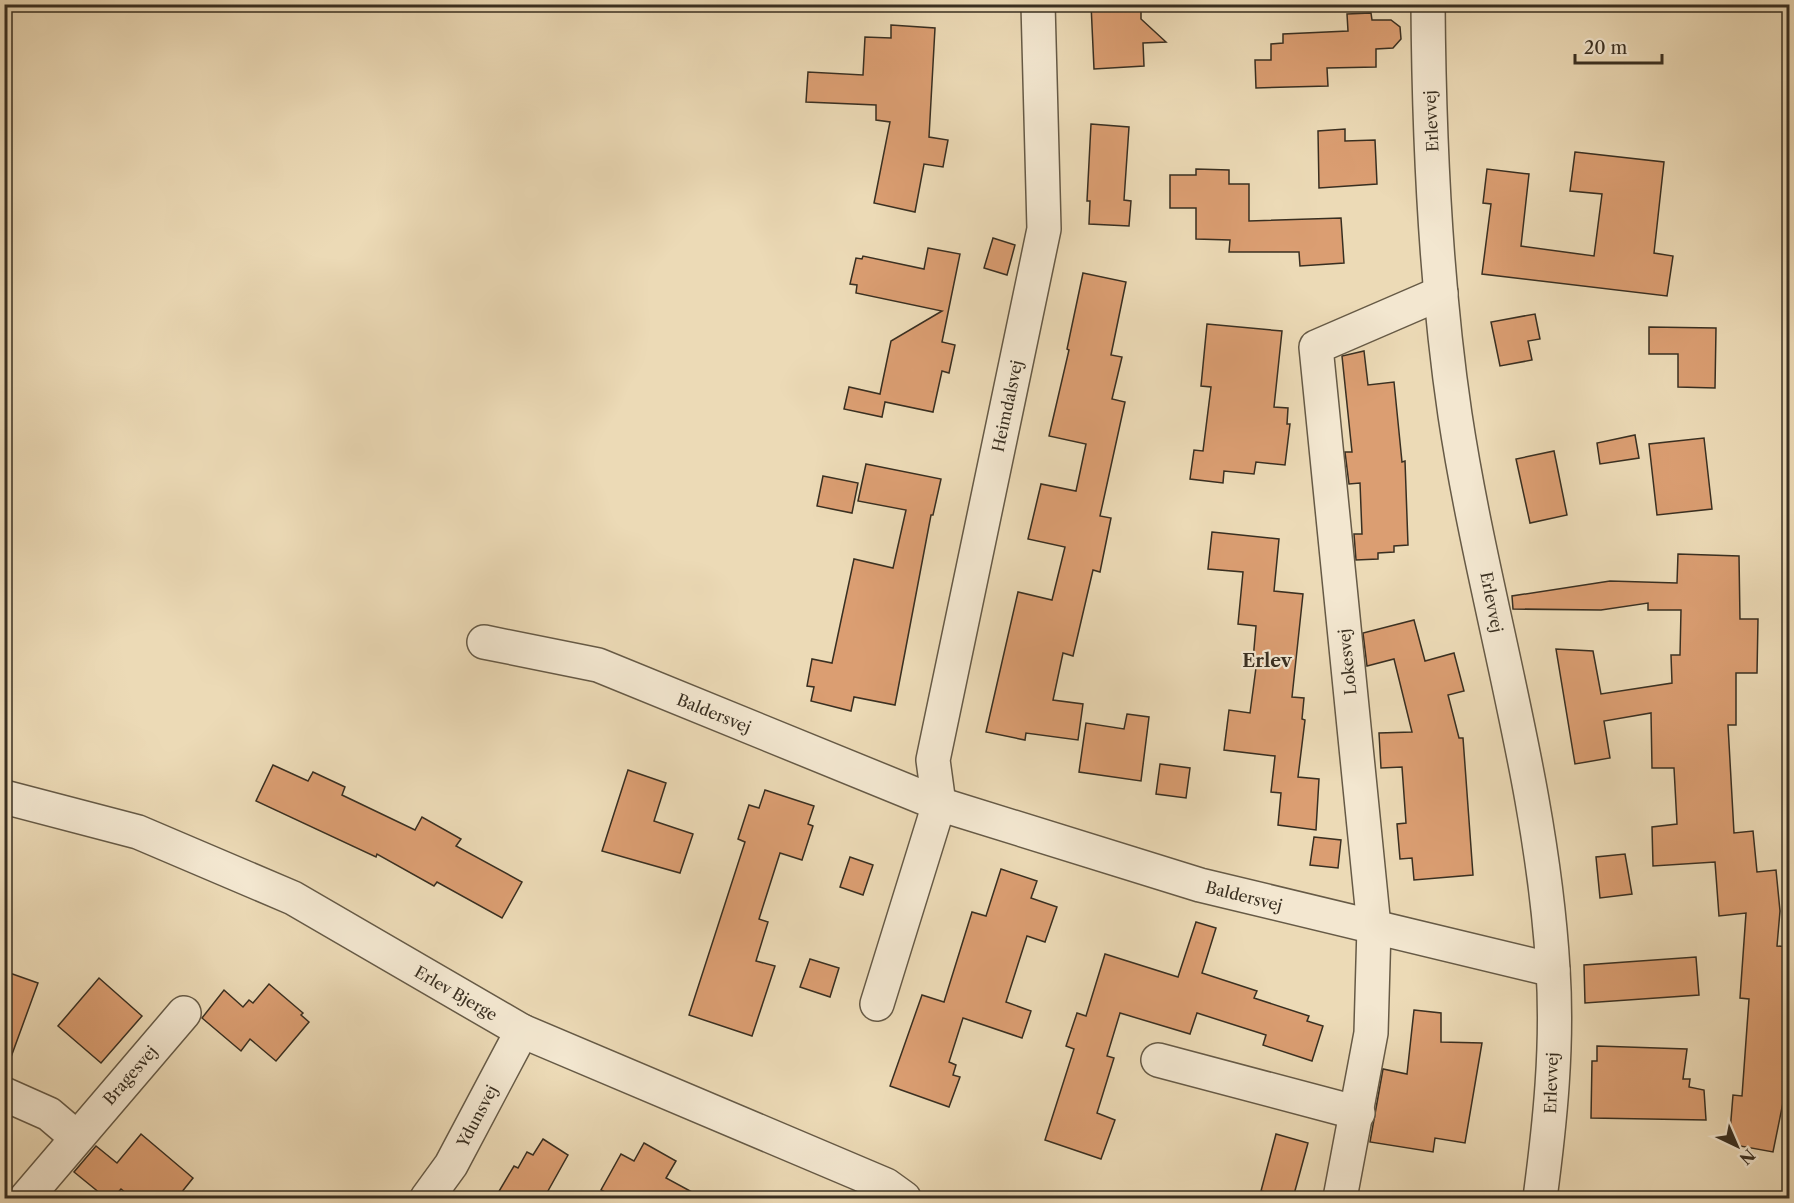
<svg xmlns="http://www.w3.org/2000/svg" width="1794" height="1203" font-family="'Libre Caslon Text',serif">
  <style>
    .building { fill: #db9e72; stroke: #392f21; stroke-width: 1.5 }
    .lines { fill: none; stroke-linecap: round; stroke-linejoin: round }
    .minor-casing { stroke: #665a46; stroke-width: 36 }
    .minor { stroke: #f3e7d0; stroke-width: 33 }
    .labels { text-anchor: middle; stroke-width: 4.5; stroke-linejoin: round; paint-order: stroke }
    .street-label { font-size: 16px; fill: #392f21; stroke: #f3e7d0 }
    .neighbourhood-label { font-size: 18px; font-weight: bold; fill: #392f21; stroke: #f3e7d0 }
  </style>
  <rect width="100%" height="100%" fill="#ecdab6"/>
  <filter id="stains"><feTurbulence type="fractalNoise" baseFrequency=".00333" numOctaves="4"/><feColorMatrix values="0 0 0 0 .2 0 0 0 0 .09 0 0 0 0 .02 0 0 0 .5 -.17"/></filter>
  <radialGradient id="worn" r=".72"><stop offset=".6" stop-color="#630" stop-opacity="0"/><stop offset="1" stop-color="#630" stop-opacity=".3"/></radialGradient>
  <g class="building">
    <path d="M1091,4h50v15l25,23 -23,1 1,23 -50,3z"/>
    <path d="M1371,13l1,7h19l9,7 1,12 -8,9 -17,1v18l-49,1 1,18 -72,2 -1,-28h16v-16l12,-1v-9l65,-3 -1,-17z"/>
    <path d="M891,25l44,3 -6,109 19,3 -5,27 -19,-3 -9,48 -41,-9 16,-81 -14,-2v-15l-70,-3 2,-30 55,3 2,-38 26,1z"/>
    <path d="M1091,124l38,3 -5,73 7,1 -2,25 -40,-2 1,-23h-3z"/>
    <path d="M1345,129v12l30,-1 2,44 -58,4 -1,-57z"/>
    <path d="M1575,152l89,10 -10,91 19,3 -6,40 -185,-22 9,-70 -8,-1 4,-34 42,5 -8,72 73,10 8,-62 -32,-3z"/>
    <path d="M1196,169l33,1v14h20v37l92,-3 3,45 -44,3 -1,-14h-70l1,-12 -34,-1v-31h-26v-33h26z"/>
    <path d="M993,238l22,7 -8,30 -23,-7z"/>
    <path d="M928,248l32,6 -18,88 13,3 -6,28 -7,-2 -9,41 -48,-10 -3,15 -38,-8 5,-22 31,7 11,-53 51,-30 -86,-18 1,-8 -7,-1 6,-26 6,1 1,-3 61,13z"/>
    <path d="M1083,273l43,9 -15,73 11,2 -10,42 13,3 -25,114 11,2 -11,54 -7,-2 -20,86 -10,-3 -10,47 30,4 -5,36 -52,-7 -1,7 -39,-8 32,-140 34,8 13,-53 -37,-8 13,-55 35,7 10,-47 -37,-8 20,-86 -2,-1z"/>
    <path d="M1535,314l5,25 -12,2 4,19 -32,6 -9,-44z"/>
    <path d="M1207,324l75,7 -8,76 14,1 -1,16h3l-5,41 -29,-3 -2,12 -30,-3 -1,12 -33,-4 4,-29 9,1 8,-64 -10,-1z"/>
    <path d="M1649,327l67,1 -1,60 -37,-1v-33h-29z"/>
    <path d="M1364,351l4,34 26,-3 8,80 3,-1 3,84 -14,1v6l-16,1v6l-22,1 -2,-26h8l-2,-51 -11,1 -4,-32h7l-10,-96z"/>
    <path d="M1635,435l4,23 -39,6 -3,-21z"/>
    <path d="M1704,438l8,71 -55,6 -8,-71z"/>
    <path d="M1554,451l13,64 -37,8 -14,-64z"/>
    <path d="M866,464l75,15 -8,36h-2l-36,190 -41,-8 -3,14 -40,-10 3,-14 -7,-1 5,-27 20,4 22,-104 39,9 13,-58 -48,-9z"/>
    <path d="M823,476l35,7 -6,30 -35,-7z"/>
    <path d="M1212,532l67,7 -5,52 29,3 -11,103 12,1 -2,21 3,1 -7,57 21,2 -3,51 -38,-5 3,-32 -10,-1 4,-36 -51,-6 5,-40 21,3 7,-53h-4l3,-34 -18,-2 5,-52 -35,-3z"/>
    <path d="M1678,554l61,2 1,63h18l-1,54h-21v52h-8l6,108 19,-2 4,41 19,-2 4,41 -3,35 13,1v121l-17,84 -44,-8 4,-49 9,1 7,-97 -9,-1 6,-85 -27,3 -4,-54 -62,4 -1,-39 25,-3 -3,-56h-22l-1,-55 -47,8 6,37 -35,6 -19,-115 37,2 8,43 71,-11 -1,-28h9l1,-45h-33v-7l-47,7 -88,-1 -1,-13 98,-15 67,2z"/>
    <path d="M1414,620l11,41 29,-8 10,38 -16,4 11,43h4l10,137 -59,5 -2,-22 -12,1 -3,-35 9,-1 -4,-56 -21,1 -2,-35 33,-1 -18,-73 -27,7 -4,-33z"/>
    <path d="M1127,714l22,3 -8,64 -62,-9 7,-49 38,6z"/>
    <path d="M1160,764l30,4 -4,30 -30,-4z"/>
    <path d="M273,765l35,16 5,-9 32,15 -3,8 73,35 7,-13 39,22 -5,7 66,36 -20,36 -65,-36 -3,4 -57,-32 -1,3 -120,-56z"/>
    <path d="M628,770l38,13 -12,38 39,13 -13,39 -78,-22z"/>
    <path d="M765,790l49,16 -6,18 5,2 -11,34 -22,-7 -21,66 9,3 -12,39 19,5 -23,70 -63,-21 56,-173 -7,-3 11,-34 10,3z"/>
    <path d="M1314,837l27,3 -3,28 -28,-3z"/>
    <path d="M1625,854l7,40 -32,4 -4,-41z"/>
    <path d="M850,857l23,8 -10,30 -23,-8z"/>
    <path d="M1001,869l36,12 -6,17 26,9 -12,35 -18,-6 -21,66 25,9 -9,27 -59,-20 -14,44 7,3 -3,10 7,2 -11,30 -59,-21 32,-91 22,7 28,-90 14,4z"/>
    <path d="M1196,922l20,6 -14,45 55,18 -3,7 55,18 -2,5 16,5 -11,35 -49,-16 3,-10 -69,-22 -7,21 -70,-21 -13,43 7,2 -17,55 18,7 -14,39 -56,-19 29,-91 -8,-3 11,-33 9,3 19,-62 73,23z"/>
    <path d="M1696,957l3,38 -114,8 -1,-38z"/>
    <path d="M810,959l29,9 -9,29 -30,-10z"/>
    <path d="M4,971l34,12 -31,85 -3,-1z"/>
    <path d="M99,978l43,38 -41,47 -43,-37z"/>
    <path d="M269,984l34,29 -2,2 8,7 -33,39 -26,-22 -9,12 -39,-33 22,-28 19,17 6,-7 4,3z"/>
    <path d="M1414,1010l27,3v29l41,1 -17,100 -30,-5 -2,14 -63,-10 13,-73 24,5z"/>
    <path d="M1597,1046l90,3 -4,30h7l-1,8 15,3 2,30 -115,-2 1,-57h5z"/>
    <path d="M141,1134l52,44 -16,20h-45l-11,-9 -8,9h-7l-32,-26 22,-26 21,17z"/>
    <path d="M1276,1134l32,9 -15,55 -32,-7z"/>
    <path d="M543,1139l25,16 -24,43h-49l19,-32 4,2 9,-16 6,3z"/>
    <path d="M644,1143l32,18 -10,17 37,20h-86l-16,-8 20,-36 13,7z"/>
  </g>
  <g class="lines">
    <g class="minor-casing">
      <g id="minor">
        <path d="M1428,4c1,137 7,276 27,411 28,185 87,366 98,554 5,77 -3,154 -13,229"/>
        <path d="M484,642l114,23 341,139 261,81 353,85"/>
        <path d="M4,797l134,35 155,66 229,133 364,154 18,13"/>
        <path d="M877,1004l62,-200 -6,-44 111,-531 -6,-225"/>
        <path d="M1158,1060l200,53"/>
        <path d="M4,1094l45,20 27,23"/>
        <path d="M26,1198l158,-185"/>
        <path d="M427,1198l24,-33 71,-134"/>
        <path d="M1340,1198l31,-165 3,-106 -58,-580 125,-54"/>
      </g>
    </g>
    <use href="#minor" class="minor"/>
  </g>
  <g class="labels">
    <g class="street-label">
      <text transform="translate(1431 121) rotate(-93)" y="6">Erlevvej</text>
      <text transform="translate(1007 406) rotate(-78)" y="6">Heimdalsvej</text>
      <text transform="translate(1492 602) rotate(79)" y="6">Erlevvej</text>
      <text transform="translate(1347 662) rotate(-96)" y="6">Lokesvej</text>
      <text transform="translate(714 713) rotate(22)" y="6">Baldersvej</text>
      <text transform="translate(1244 896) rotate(14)" y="6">Baldersvej</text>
      <text transform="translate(456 993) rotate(30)" y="6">Erlev Bjerge</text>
      <text transform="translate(130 1075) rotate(-49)" y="6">Bragesvej</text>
      <text transform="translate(1551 1083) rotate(-88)" y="6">Erlevvej</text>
      <text transform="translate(477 1116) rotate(-62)" y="6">Ydunsvej</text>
    </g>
    <g class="neighbourhood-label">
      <text x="1267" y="667">Erlev</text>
    </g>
  </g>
  <rect width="1794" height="1203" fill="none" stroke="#ecdab6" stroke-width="24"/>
  <rect x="6" y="6" width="1782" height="1191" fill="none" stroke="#392f21" stroke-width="3"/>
  <rect x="12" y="12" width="1770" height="1179" fill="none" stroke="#392f21" stroke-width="1.5"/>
  <g transform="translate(1737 1146) rotate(136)" stroke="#f3e7d0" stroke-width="4.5" paint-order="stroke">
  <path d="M0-4.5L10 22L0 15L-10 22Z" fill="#392f21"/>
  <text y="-9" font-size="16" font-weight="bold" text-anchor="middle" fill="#392f21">N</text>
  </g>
  <path d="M1575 54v9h87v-9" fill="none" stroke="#392f21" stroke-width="3"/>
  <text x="1584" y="54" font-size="18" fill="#392f21" stroke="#f3e7d0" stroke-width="4.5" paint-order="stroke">20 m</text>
  <rect width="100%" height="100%" filter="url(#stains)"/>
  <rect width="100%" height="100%" fill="url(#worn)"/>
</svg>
